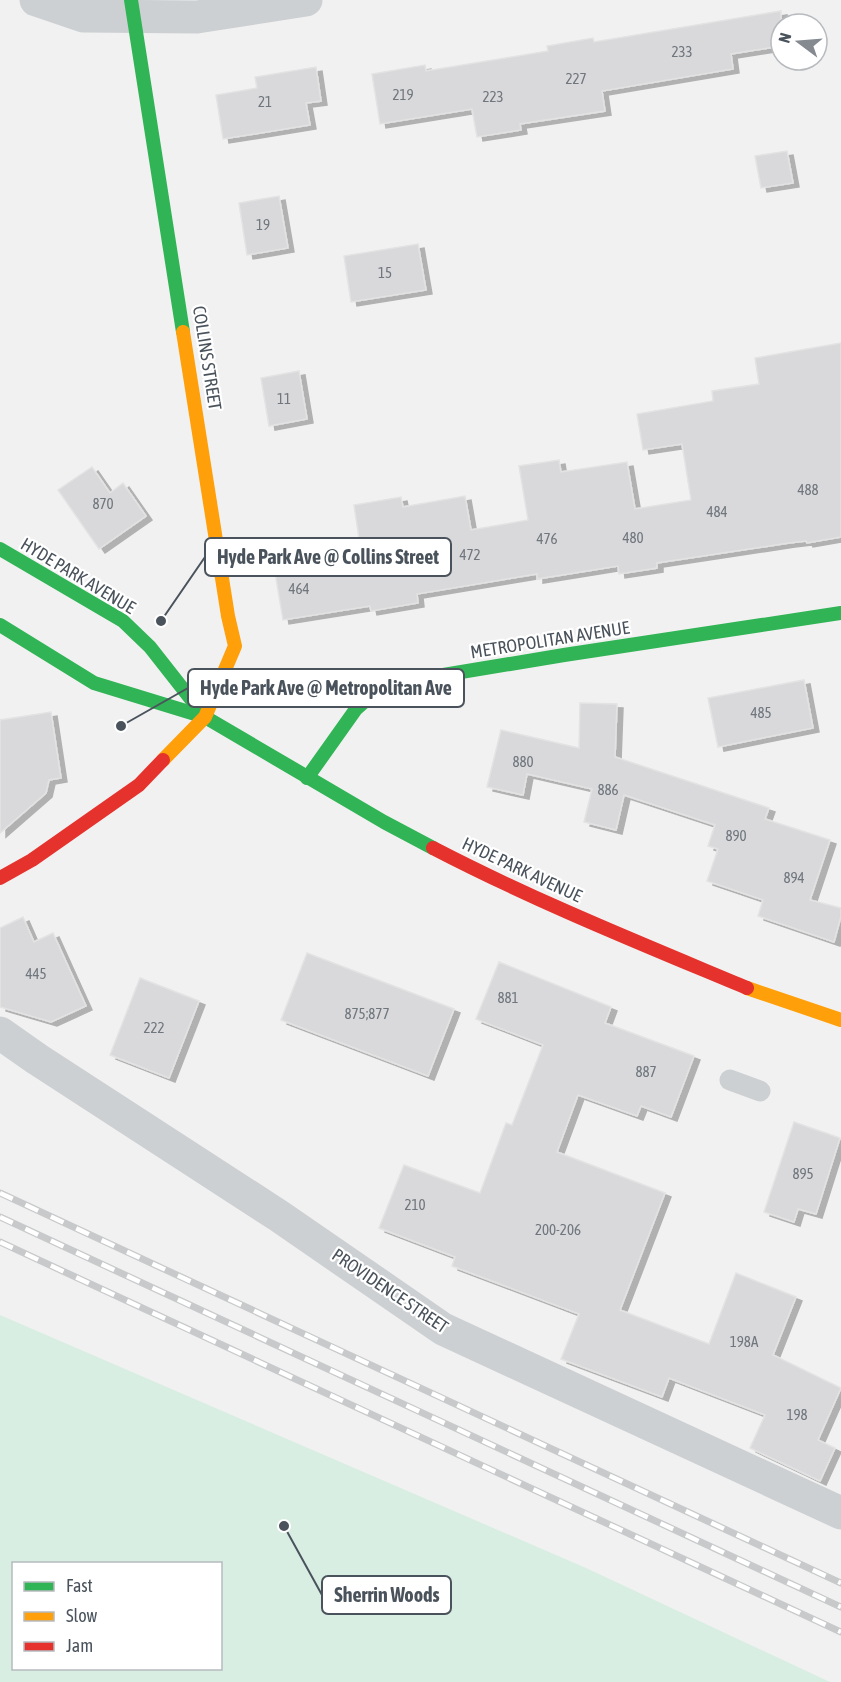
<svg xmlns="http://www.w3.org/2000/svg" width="841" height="1682" font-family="'Asap Condensed',sans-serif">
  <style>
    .green { fill: #d8eee2; fill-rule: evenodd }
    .building { fill: #d9d9db; stroke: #e3e3e4; stroke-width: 1.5; filter: url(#shadow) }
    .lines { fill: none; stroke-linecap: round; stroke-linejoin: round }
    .lane { stroke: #cdd0d2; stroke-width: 21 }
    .street { stroke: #cdd0d2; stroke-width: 33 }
    .fast { stroke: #30b455; stroke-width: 14 }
    .slow { stroke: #ff9f0a; stroke-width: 14 }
    .jam { stroke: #e5322d; stroke-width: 14 }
    .rail-casing { stroke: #c7c9cb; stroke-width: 7 }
    .rail { stroke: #fff; stroke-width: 4.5; stroke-dasharray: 14; stroke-linecap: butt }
    .labels { text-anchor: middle; stroke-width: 4.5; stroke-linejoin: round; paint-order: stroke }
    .number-label { font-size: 15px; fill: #6f767d }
    .street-label { font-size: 18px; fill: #4a535c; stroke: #fff }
    .leader { fill: none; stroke: #4a535c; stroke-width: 2 }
    .callout-dot { fill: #4a535c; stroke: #fff; stroke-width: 2 }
    .callout { fill: #fff; stroke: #4a535c; stroke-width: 2 }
    .callout-label { font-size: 20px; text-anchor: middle; font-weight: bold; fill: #4a535c }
  </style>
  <defs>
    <filter id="shadow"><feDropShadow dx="6" dy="4" stdDeviation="0" flood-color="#0004"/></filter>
  </defs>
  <rect width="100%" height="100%" fill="#f1f1f1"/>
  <path class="green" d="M0,1315l586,253 244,114h-830zM14,1564h206v104h-206z"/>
  <g class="building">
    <path d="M781,11v35l-50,8 2,15 -131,22 3,20 -85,13 1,6 -44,7 -5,-28 -92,15 -8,-50 53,-9 1,6 122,-20 -1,-5 46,-8 1,4z"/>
    <path d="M316,67l5,34 -15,2 4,22 -87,14 -7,-44 41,-7 -2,-11z"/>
    <path d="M787,151l6,32 -32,5 -6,-32z"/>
    <path d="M279,196l9,52 -41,7 -8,-52z"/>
    <path d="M418,244l8,46 -75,12 -7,-46z"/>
    <path d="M841,343v194l-34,6 -1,-2 -17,2 -132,20v5l-38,6 -1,-8 -81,13v-5l-120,20 1,9 -47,8 -1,-5 -87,14 -9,-54 87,-14 -7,-47 47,-8 2,10 62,-11 6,34 57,-10 -9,-54 40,-6 2,12 66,-10 8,47 56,-9 -9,-56 -39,6 -6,-36 76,-13 -1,-10 47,-7 -4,-26z"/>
    <path d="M299,371l8,48 -38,7 -8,-48z"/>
    <path d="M92,467l18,26 13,-10 23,33 -47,33 -41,-59z"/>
    <path d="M804,680l9,48 -95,19 -10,-49z"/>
    <path d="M580,703l37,1 -2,53 154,51 -4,11 65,21 -20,60 31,8v8l-7,26 -76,-26 5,-16 -56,-19 11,-32 -10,-3 7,-21 -91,-30 -8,35 -32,-8 8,-33 -65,-15 -4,21 -36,-8 14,-57 78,18z"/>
    <path d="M51,712l10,66 -12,2 -3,13 -46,40v-113z"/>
    <path d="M23,917l11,25 19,-9 33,73 -35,16 -51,-15v-79z"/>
    <path d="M307,953l147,56 -26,67 -147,-56z"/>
    <path d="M499,962l112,45 -6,16 89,33 -23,61 -30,-11 -4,10 -59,-21 -21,57 108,41 -45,117 89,34 27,-71 60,24 -23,58 68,33 -23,52 17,8 -15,33 -70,-33 15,-33 -96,-37 -7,19 -101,-38 18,-45 -127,-48 3,-9 -76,-29 25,-63 76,28 26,-70 6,2 31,-80 -67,-26z"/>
    <path d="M140,978l59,23 -30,77 -59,-23z"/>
    <path d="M794,1122l46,16 -24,76 -18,-5 -4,13 -30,-10z"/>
  </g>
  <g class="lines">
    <path class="lane" d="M730,1080l30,11"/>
    <g class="street">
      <path d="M36,0l47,16 114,1 109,-17"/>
      <path d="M0,1033l37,26 242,157 164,113 398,184"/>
    </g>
    <g class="fast">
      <path d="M131,0l52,332"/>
      <path d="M0,549l123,72 27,26 55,70"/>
      <path d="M0,625l94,58 111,34 179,105 49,26"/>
      <path d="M307,778l49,-69 27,-24 181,-30 277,-42"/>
    </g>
    <g class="slow">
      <path d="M163,760l42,-43 30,-71 -7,-30 -45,-284"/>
      <path d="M747,988l94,32"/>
    </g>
    <g class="jam">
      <path d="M433,848c102,53 209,96 314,140"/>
      <path d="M0,878l32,-18 107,-75 24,-25"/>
    </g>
    <g class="rail-casing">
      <g id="rail">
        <path d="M0,1193l841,390"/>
        <path d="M0,1217l841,390"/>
        <path d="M0,1242l841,390"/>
      </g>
    </g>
    <use href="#rail" class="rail"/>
  </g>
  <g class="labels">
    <g class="number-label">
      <text x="682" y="57">233</text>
      <text x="576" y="84">227</text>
      <text x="403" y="100">219</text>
      <text x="493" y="102">223</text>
      <text x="265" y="107">21</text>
      <text x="263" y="230">19</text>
      <text x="385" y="278">15</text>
      <text x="284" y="404">11</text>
      <text x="808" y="495">488</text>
      <text x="103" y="509">870</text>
      <text x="717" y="517">484</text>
      <text x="633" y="543">480</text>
      <text x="547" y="544">476</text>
      <text x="470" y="560">472</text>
      <text x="299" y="594">464</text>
      <text x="761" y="718">485</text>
      <text x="523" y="767">880</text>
      <text x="608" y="795">886</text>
      <text x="736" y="841">890</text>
      <text x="794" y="883">894</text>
      <text x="36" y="979">445</text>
      <text x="508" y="1003">881</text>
      <text x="367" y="1019">875;877</text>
      <text x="154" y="1033">222</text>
      <text x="646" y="1077">887</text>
      <text x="803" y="1179">895</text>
      <text x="415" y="1210">210</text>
      <text x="558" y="1235">200-206</text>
      <text x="744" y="1347">198A</text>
      <text x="797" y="1420">198</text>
    </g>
    <g class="street-label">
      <text transform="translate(207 358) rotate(81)" y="6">COLLINS STREET</text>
      <text transform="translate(78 576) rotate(31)" y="6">HYDE PARK AVENUE</text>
      <text transform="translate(550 640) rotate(-9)" y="6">METROPOLITAN AVENUE</text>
      <text transform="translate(522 870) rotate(25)" y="6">HYDE PARK AVENUE</text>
      <text transform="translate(390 1291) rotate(34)" y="6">PROVIDENCE STREET</text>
    </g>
  </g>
  <path class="leader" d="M161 621L205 557M121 726L188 688M284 1526L322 1595"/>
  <g class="callout-dot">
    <circle cx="161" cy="621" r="6"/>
    <circle cx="121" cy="726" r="6"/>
    <circle cx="284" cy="1526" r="6"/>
  </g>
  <g class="callout">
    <rect x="205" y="538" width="246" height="38" rx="6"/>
    <rect x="188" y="669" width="276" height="38" rx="6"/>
    <rect x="322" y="1576" width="129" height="38" rx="6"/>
  </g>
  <g class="callout-label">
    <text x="328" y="564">Hyde Park Ave @ Collins Street</text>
    <text x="326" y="695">Hyde Park Ave @ Metropolitan Ave</text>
    <text x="387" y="1602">Sherrin Woods</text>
  </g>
  <rect x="12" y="1562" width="210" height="108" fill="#ffffff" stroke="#b7babe" stroke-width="1.5"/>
  <rect x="24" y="1582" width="30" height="9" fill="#30b455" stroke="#b7babe" stroke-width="1.5"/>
  <text x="66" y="1592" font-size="18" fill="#4a535c">Fast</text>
  <rect x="24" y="1612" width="30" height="9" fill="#ff9f0a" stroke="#b7babe" stroke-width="1.5"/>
  <text x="66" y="1622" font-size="18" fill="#4a535c">Slow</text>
  <rect x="24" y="1642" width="30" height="9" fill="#e5322d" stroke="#b7babe" stroke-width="1.5"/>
  <text x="66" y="1652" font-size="18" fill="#4a535c">Jam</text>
  <g transform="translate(799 42) rotate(286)"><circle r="28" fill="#ffffff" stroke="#b7babe" stroke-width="1.5"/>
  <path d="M0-4.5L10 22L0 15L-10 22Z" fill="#848a90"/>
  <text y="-9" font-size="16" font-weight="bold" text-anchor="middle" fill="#4a535c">N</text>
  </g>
</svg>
